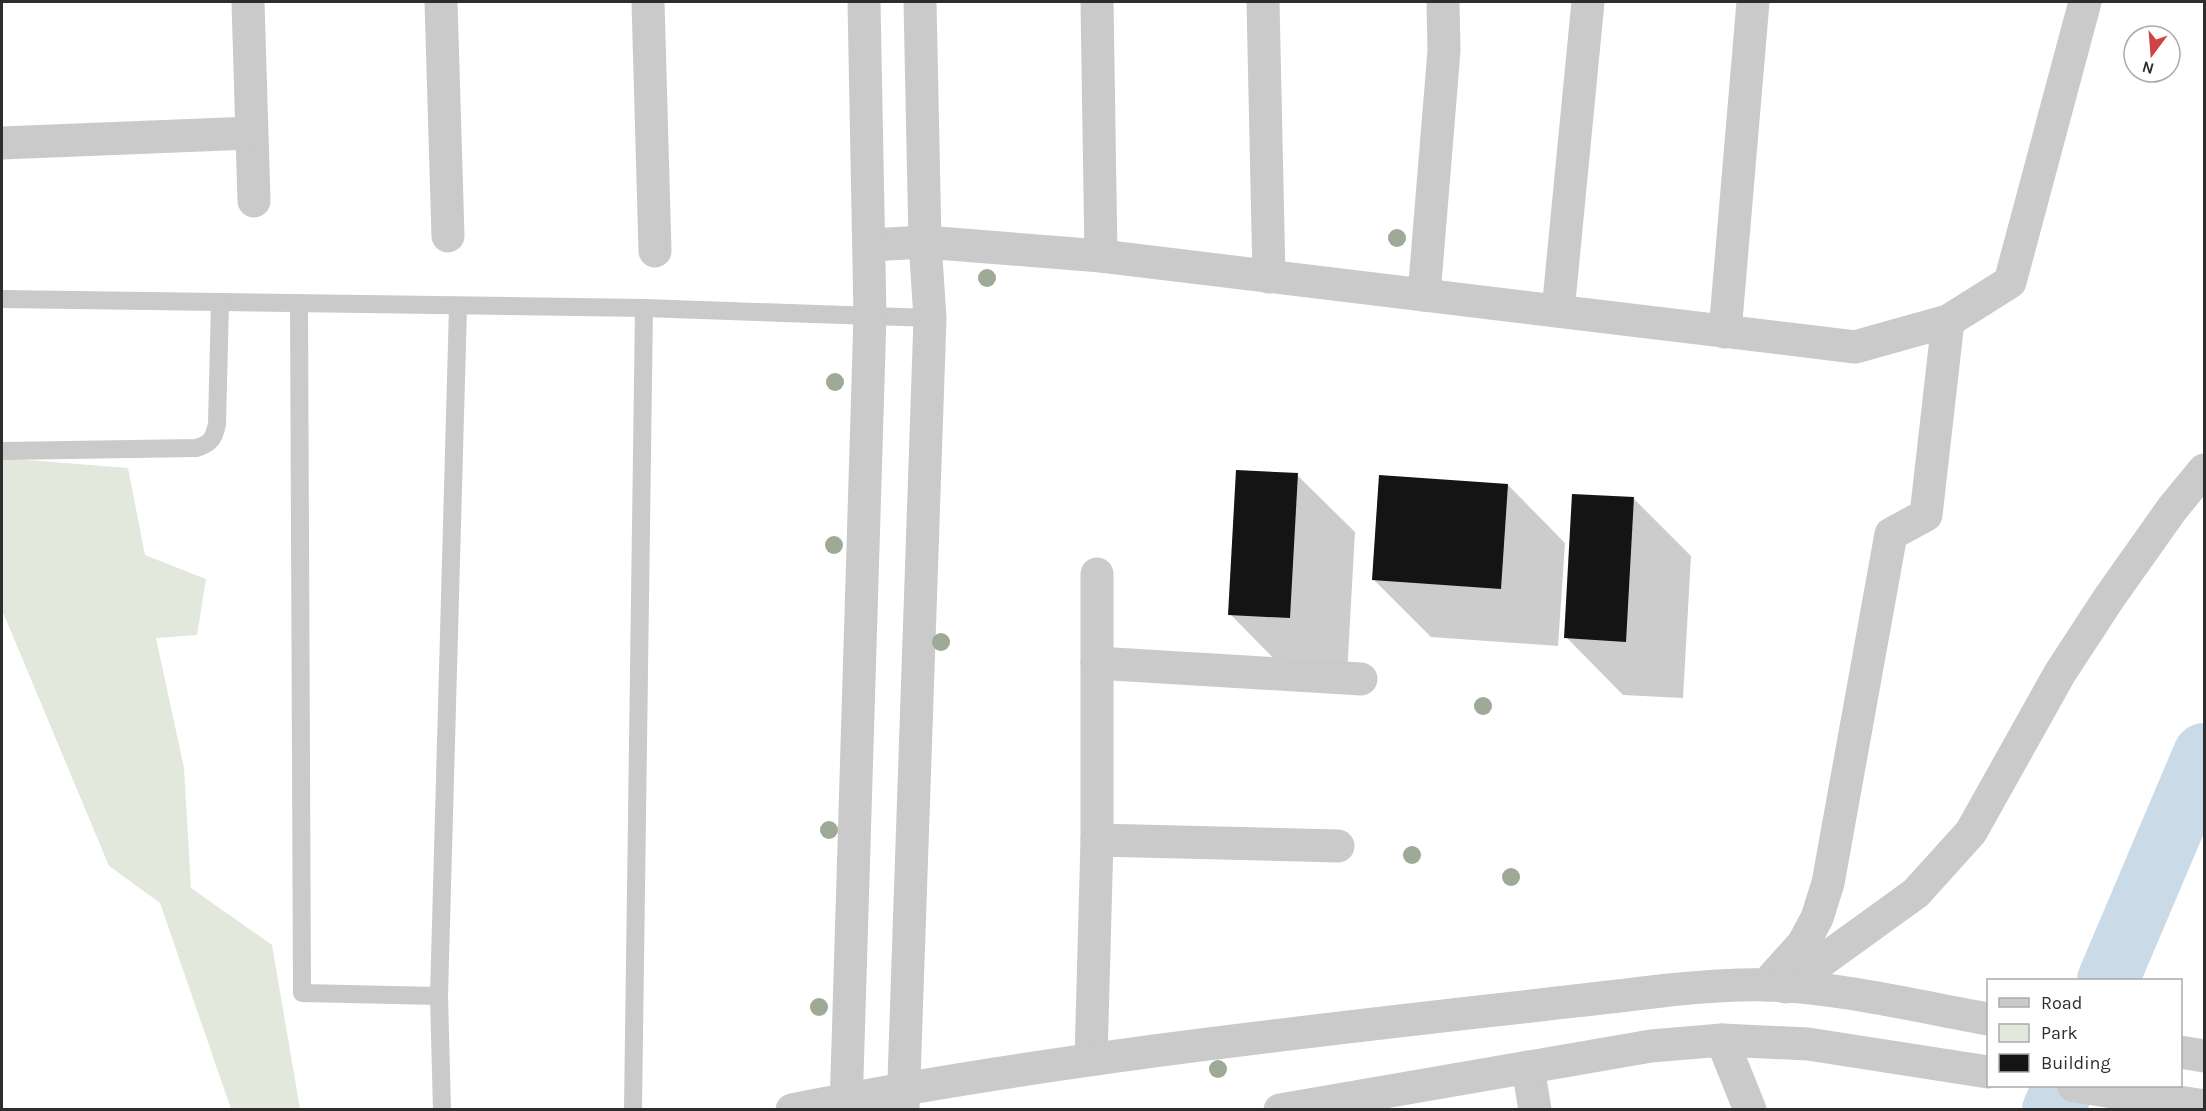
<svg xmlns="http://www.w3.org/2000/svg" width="2206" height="1111" font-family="Karla,sans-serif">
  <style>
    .green { fill: #e2e9dc }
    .shadow { fill: #0003 }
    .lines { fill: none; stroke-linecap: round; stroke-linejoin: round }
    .river { stroke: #cadae7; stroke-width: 62 }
    .building { fill: #141414 }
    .service { stroke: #cacaca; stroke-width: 18 }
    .minor { stroke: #cacaca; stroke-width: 33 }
    .tertiary { stroke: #cacaca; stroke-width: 33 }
    .tree { fill: #9ea996 }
  </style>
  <rect width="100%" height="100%" fill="#fff"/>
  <path class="green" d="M2,458l126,10 17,87 61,24 -9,56 -41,3 28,130 7,120 81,57 28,164h-69l-71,-206 -51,-37 -107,-256z"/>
  <g class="shadow">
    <path d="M1297,475l58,57 -8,143 -60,-3 -57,-58z"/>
    <path d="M1508,485l57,58 -7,103 -127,-9 -57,-57z"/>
    <path d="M1633,498l58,58 -8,142 -60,-3 -57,-58z"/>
  </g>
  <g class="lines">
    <g class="river">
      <path d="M2108,980l96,-226"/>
      <path d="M2053,1110l11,-24"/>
    </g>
  </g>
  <g class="building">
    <path d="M1236,470l62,3 -8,145 -62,-3z"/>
    <path d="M1379,475l129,9 -7,105 -129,-9z"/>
    <path d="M1572,494l62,3 -8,145 -62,-4z"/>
  </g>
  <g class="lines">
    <g class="service">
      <path d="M2,299l642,9 286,10"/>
      <path d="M299,304l3,689 137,3"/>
      <path d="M2,451l194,-3c15,-4 18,-10 21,-24l3,-121"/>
      <path d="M633,1108l11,-800"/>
      <path d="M442,1110l-3,-114 19,-689"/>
    </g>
    <g class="minor">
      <path d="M248,2l6,199"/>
      <path d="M441,2l7,234"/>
      <path d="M648,2l7,249"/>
      <path d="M1097,2l4,254"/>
      <path d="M1263,2l6,275"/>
      <path d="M2,143l249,-10"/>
      <path d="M1424,295l20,-244 -1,-49"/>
      <path d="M1558,311l30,-309"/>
      <path d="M1725,332l28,-330"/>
      <path d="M1097,663l264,16"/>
      <path d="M1097,840l241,6"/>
      <path d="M1766,985l37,-41 14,-26 11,-35 63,-349 35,-19 22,-194"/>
      <path d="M1786,987l130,-94 55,-61 89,-159 49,-75 63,-89 32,-39"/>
      <path d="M1722,1040l28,70"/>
      <path d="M1091,1059l6,-219v-266"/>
      <path d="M1528,1067l7,43"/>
    </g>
    <g class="tertiary">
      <path d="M869,245l56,-3 176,14 754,91 93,-26 62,-39 75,-280"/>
      <path d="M2180,1052l24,4"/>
      <path d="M2074,1086l130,20"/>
      <path d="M903,1109l27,-791 -5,-76 -5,-240"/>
      <path d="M792,1110c289,-58 584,-85 877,-120 32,-3 65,-6 97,-5 73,2 150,21 222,34"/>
      <path d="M846,1110l24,-794 -6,-314"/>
      <path d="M1280,1110l371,-64 71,-6 86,4 180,28"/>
    </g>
  </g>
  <g class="tree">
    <circle cx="1397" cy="238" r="9"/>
    <circle cx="987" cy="278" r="9"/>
    <circle cx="835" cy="382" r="9"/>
    <circle cx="834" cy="545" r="9"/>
    <circle cx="941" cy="642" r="9"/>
    <circle cx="1483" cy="706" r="9"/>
    <circle cx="829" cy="830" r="9"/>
    <circle cx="1412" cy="855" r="9"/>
    <circle cx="1511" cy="877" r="9"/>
    <circle cx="819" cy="1007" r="9"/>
    <circle cx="1218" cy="1069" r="9"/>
  </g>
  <rect width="2206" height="1111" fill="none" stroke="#2d2d2d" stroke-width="6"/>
  <rect x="1987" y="979" width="195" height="108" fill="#ffffff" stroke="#ababab" stroke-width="1.5"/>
  <rect x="1999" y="998" width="30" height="9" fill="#cacaca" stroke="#ababab" stroke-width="1.5"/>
  <text x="2041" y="1009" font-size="18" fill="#2d2d2d">Road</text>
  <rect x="1999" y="1024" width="30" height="18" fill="#e2e9dc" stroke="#ababab" stroke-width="1.5"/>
  <text x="2041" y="1039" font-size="18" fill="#2d2d2d">Park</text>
  <rect x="1999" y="1054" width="30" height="18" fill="#141414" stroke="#ababab" stroke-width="1.5"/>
  <text x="2041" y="1069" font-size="18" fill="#2d2d2d">Building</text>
  <g transform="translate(2152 54) rotate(196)"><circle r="28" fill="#ffffff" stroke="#ababab" stroke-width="1.5"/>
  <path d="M0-4.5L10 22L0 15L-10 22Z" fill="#d04344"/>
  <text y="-9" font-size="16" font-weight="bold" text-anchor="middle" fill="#2d2d2d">N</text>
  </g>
</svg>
